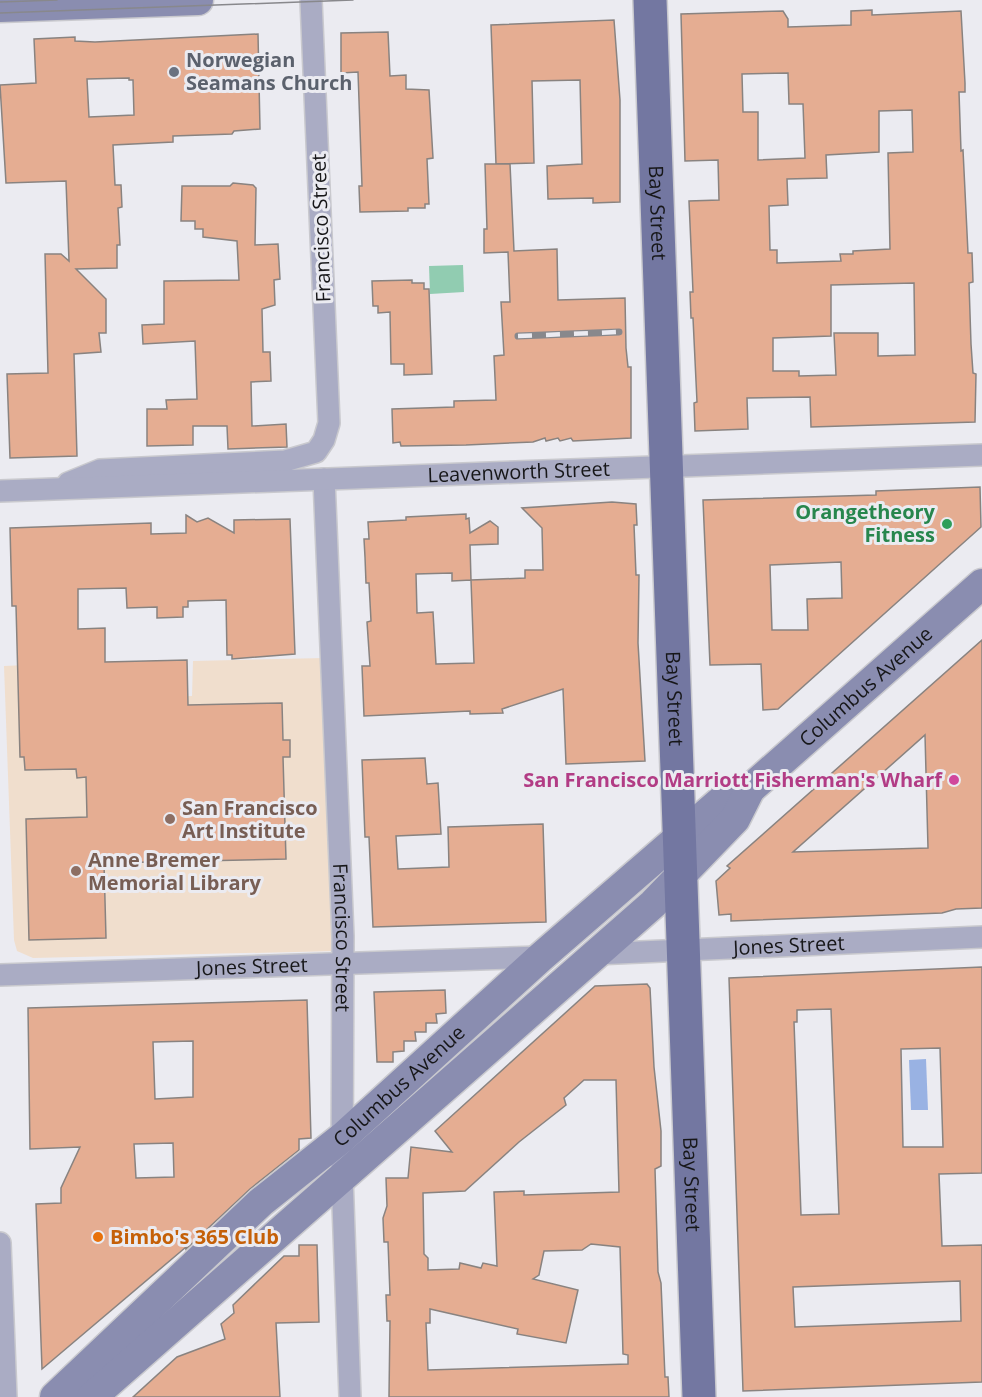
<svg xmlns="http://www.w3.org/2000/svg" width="982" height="1397" font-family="'Open Sans',sans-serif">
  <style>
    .education { fill: #f0decd }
    .green { fill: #91ccb1 }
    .water { fill: #99b2e3 }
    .building { fill: #e5ad92; stroke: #898380; stroke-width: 1.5; fill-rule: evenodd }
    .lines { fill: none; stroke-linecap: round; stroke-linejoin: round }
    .street-casing { stroke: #c9c9ce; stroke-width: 24 }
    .secondary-casing { stroke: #c9c9ce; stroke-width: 33 }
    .primary-casing { stroke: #c9c9ce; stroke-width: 36 }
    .street { stroke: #aaacc4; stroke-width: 21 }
    .secondary { stroke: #8a8db0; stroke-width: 30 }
    .primary { stroke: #7377a1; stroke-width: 33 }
    .tram { stroke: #88888c; stroke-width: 1.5 }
    .rail-casing { stroke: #88888c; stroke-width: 7 }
    .rail { stroke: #ebebf1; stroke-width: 4.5; stroke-dasharray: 14; stroke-linecap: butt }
    .worship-dot { fill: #6b7280; stroke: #ebebf1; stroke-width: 2 }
    .leisure-dot { fill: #2e9e5b; stroke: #ebebf1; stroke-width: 2 }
    .hotel-dot { fill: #d1479c; stroke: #ebebf1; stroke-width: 2 }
    .education-dot { fill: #8d6e63; stroke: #ebebf1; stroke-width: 2 }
    .food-dot { fill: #e8710a; stroke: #ebebf1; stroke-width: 2 }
    .labels { text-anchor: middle; stroke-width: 6; stroke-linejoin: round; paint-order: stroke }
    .worship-label { font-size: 20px; font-weight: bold; fill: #5b616d; stroke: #ebebf1; text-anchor: start }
    .street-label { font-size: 20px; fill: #171719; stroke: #ebebf1 }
    .leisure-label { font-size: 20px; font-weight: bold; fill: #27864d; stroke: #ebebf1; text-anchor: end }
    .hotel-label { font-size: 20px; font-weight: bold; fill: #b23c85; stroke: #ebebf1; text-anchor: end }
    .education-label { font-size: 20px; font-weight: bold; fill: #785e54; stroke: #ebebf1; text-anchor: start }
    .food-label { font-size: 20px; font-weight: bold; fill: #c56008; stroke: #ebebf1; text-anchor: start }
  </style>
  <rect width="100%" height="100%" fill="#ebebf1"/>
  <path class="education" d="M325,658l11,293 -303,7 -16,-7 -3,-11 -10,-274 110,-5 3,37 75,-2 1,-35z"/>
  <path class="green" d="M463,265l1,27 -34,2 -1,-28z"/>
  <path class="water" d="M926,1059l2,51h-17l-2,-50z"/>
  <g class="building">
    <path d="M872,10v5l89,-4 4,72v9h-6l2,59 2,-1 5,103h4l1,29 -4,1 2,61 2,29 3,1 -1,48 -164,5 -1,-30 -63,1 1,31 -53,2 -1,-28 3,-1 -4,-84h-2l-1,-26h3l-4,-91 30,-1 -1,-40 -33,1 -4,-147 102,-3 5,8v8l63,-2v-14zM788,73l1,31h14l2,54 -47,2v-48h-15l-1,-38zM912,110l1,42 -25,1 2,96 -37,2v3h-13l1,7 -64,2v-13h-7l-1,-44 19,-1 -1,-26 40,-1 -1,-23 53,-3v-41zM914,283l1,72 -37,1v-23h-44l2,42 -37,1v-5h-26v-33l58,-2v-51z"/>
    <path d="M614,20l6,80v102l-27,1v-5l-45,1 -1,-33 35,-2 -2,-84 -48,1 2,82 -38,1 -5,-139z"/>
    <path d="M388,32l2,44 16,-1v14l23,1 4,68 -6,1 2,45h-4v4h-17v3l-48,1 -1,-26h3l-4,-114 -17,1v-40z"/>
    <path d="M258,34l2,95 -26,2 -2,3 -59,2v6l-60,3 2,40h6l1,22 -4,1 2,37h-3v23l-41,1 30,30v34h-7l2,19 -27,2 3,102 -67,2 -3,-84 41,-1 -3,-119h16l8,7 -3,-80 -60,2 -6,-98 36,-2 -2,-44 41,-2v4l20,1zM129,78v2h4l1,35 -45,2 -2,-38z"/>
    <path d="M485,164h25l4,87 43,-2 1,51 67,-2 1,50 2,19h3v71l-58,3 -2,-3 -11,3 -2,-3 -12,3 -1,-3 -12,4 -67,3 -65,1 -1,-4 -7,1 -1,-34 62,-2v-6l42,-1 -2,-44 10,-1 -3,-53h9l-2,-50 -24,1v-24h3z"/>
    <path d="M233,183l20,2 3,3 -1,57 23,-1 2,35 -6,1 1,25 -13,4 1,43h7l1,29 -20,1 1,44 34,-2 1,23 -59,2 -1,-23h-34v19l-46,1v-37h20l-1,-9 31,-1 -2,-58 -52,3 -1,-19 22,-1v-43l75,-1 -2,-39 -34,-4v-8h-8v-8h-14l1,-35h48z"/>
    <path d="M412,280v3h12v6h5l3,85 -28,1v-11h-13l-1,-52 -12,1v-7h-5l-1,-25z"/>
    <path d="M980,487l1,40 -203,182 -15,1 -2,-46 -51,1 -7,-165 173,-5v-4zM841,562l1,36 -35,1 1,31h-36l-2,-65z"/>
    <path d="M612,502l24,2 1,21h-3l2,50h3l-1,68 7,118 -79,3 -3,-75 -61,20 1,4 -33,1v-3l-106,5 -2,-50h8l-3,-44 4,-1 -2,-38h-3l-1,-26 -1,-18h5l-1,-17 38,-2v-3l60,-3v5l3,-1 1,15 20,-12 8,6v17l-28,1 1,35 54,-2v-8h18l-1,-42 -20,-20zM452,573v8l19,-1 3,83 -38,1 -3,-52 -16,1 -1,-39z"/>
    <path d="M186,515l11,7 11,-4 26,15v-13l56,-1 5,135 -63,5v-4h-5l-1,-55 -38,1v6h-5v10l-26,1v-11l-30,1 -1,-20 -48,1v40l27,-1v34l82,-2 1,45 94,-2 1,37h7v17h-7l3,102 -182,4 2,75 -77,2 -3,-121 61,-2 -1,-40 -9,1 -1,-9 -51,1 -1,-13h-4l-4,-151h-4l-2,-78 141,-5v11l35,-1z"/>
    <path d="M982,640v268l-26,1 -14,4 -211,8v-7l-12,1 -3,-34 14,-13 -3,-2zM925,735l3,113 -135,4z"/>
    <path d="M425,758l2,26 11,-1 3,51 -45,2 2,33 51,-2 -1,-40 95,-3 3,98 -173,5 -4,-90h-4l-3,-77z"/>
    <path d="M982,967v206l-43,1 3,72 40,-1v137l-239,9 -14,-413zM831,1009l8,205 -38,1 -7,-193h3v-12zM940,1048l3,99h-40l-2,-98zM960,1281l1,40 -166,6 -2,-40z"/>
    <path d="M647,984l3,4 4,79 7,64v35l-6,3 3,103 3,11 4,94h3l1,20h-280l1,-76h-3l-1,-26h4l-2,-53h-4l-1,-24 4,-12 -1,-28h22l3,-31 41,5 -17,-21 160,-145zM584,1080h32l3,112 -95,3v-4l-30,1 3,74 -14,-3 -2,5 -21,-5 -1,6 -31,1v-12l-4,-4 -1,-61 42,-2 54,-49 47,-37 -2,-7zM591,1244l29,3 3,107 5,1v9l-200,6 -2,-47h4v-14l88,20 -1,5 49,9 12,-53 -45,-11 6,-4 5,-24 38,-1z"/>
    <path d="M445,990l1,23 -10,1 1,9h-11v9h-11l1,9h-12v10l-11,1v10h-16l-3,-70z"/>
    <path d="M307,1000l4,138 -12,1v11l-49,39 -64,60v-2l-144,122 -6,-165 25,-1v-15l19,-41 -50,2 -2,-141zM193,1041v56l-38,2 -2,-57zM173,1143l1,34 -38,1 -2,-34z"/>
    <path d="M299,1245h18l2,77 -43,1 4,74h-147l44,-40 48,-18 -4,-15 13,-11 -1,-8 51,-49h15z"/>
  </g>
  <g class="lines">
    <g class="street-casing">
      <g id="street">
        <path id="s1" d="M324,479l19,457 -1,240 8,221"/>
        <path d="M68,483l32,-13 185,-9 31,-9 8,-12 5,-17 -18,-423"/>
        <path id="s2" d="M0,491l982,-36"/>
        <path id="s3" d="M595,954l387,-17"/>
        <path id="s4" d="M0,975l541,-18"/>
        <path d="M0,1243l6,154"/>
      </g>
    </g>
    <g class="secondary-casing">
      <g id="secondary">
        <path d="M0,7l198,-7"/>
        <path id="s5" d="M55,1397l206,-195 82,-65 198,-180 179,-155 30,-13 232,-205"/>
        <path d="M92,1397l561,-493 82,-85 15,-30"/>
      </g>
    </g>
    <g class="primary-casing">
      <g id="primary">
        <path id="s6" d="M650,0l49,1397"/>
      </g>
    </g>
    <use href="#street" class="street"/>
    <use href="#secondary" class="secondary"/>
    <use href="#primary" class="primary"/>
    <g class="tram">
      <path d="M0,2l57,-2"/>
      <path d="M0,13l353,-13"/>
    </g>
    <g class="rail-casing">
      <path id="rail" d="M518,336l101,-4"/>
    </g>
    <use href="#rail" class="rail"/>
  </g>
  <circle class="worship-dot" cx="174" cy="72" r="6"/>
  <circle class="leisure-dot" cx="947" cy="524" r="6"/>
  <circle class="hotel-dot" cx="954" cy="780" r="6"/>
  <g class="education-dot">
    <circle cx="170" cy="819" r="6"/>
    <circle cx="76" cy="871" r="6"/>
  </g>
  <circle class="food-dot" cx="98" cy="1237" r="6"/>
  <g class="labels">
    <g class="worship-label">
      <text x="186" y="67">Norwegian<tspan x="186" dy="23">Seamans Church</tspan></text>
    </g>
    <g class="street-label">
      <text dy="7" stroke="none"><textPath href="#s6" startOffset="213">Bay Street</textPath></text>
      <text transform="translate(321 228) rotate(-92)" y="7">Francisco Street</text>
      <text dy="7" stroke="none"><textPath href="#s2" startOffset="519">Leavenworth Street</textPath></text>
      <text dy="7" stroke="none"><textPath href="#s5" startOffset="1080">Columbus Avenue</textPath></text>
      <text dy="7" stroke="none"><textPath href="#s6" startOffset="699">Bay Street</textPath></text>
      <text dy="7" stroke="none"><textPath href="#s1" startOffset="459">Francisco Street</textPath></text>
      <text dy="7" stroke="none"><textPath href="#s3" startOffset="194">Jones Street</textPath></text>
      <text dy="7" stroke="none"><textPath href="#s4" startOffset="252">Jones Street</textPath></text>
      <text dy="7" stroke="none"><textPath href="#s5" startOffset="464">Columbus Avenue</textPath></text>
      <text dy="7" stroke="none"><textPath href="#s6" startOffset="1185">Bay Street</textPath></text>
    </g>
    <g class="leisure-label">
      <text x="935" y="519">Orangetheory<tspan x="935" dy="23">Fitness</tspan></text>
    </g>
    <g class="hotel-label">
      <text x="942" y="787">San Francisco Marriott Fisherman's Wharf</text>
    </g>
    <g class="education-label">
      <text x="182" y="815">San Francisco<tspan x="182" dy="23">Art Institute</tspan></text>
      <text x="88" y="867">Anne Bremer<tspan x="88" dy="23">Memorial Library</tspan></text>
    </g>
    <g class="food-label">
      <text x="110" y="1244">Bimbo's 365 Club</text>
    </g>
  </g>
</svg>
